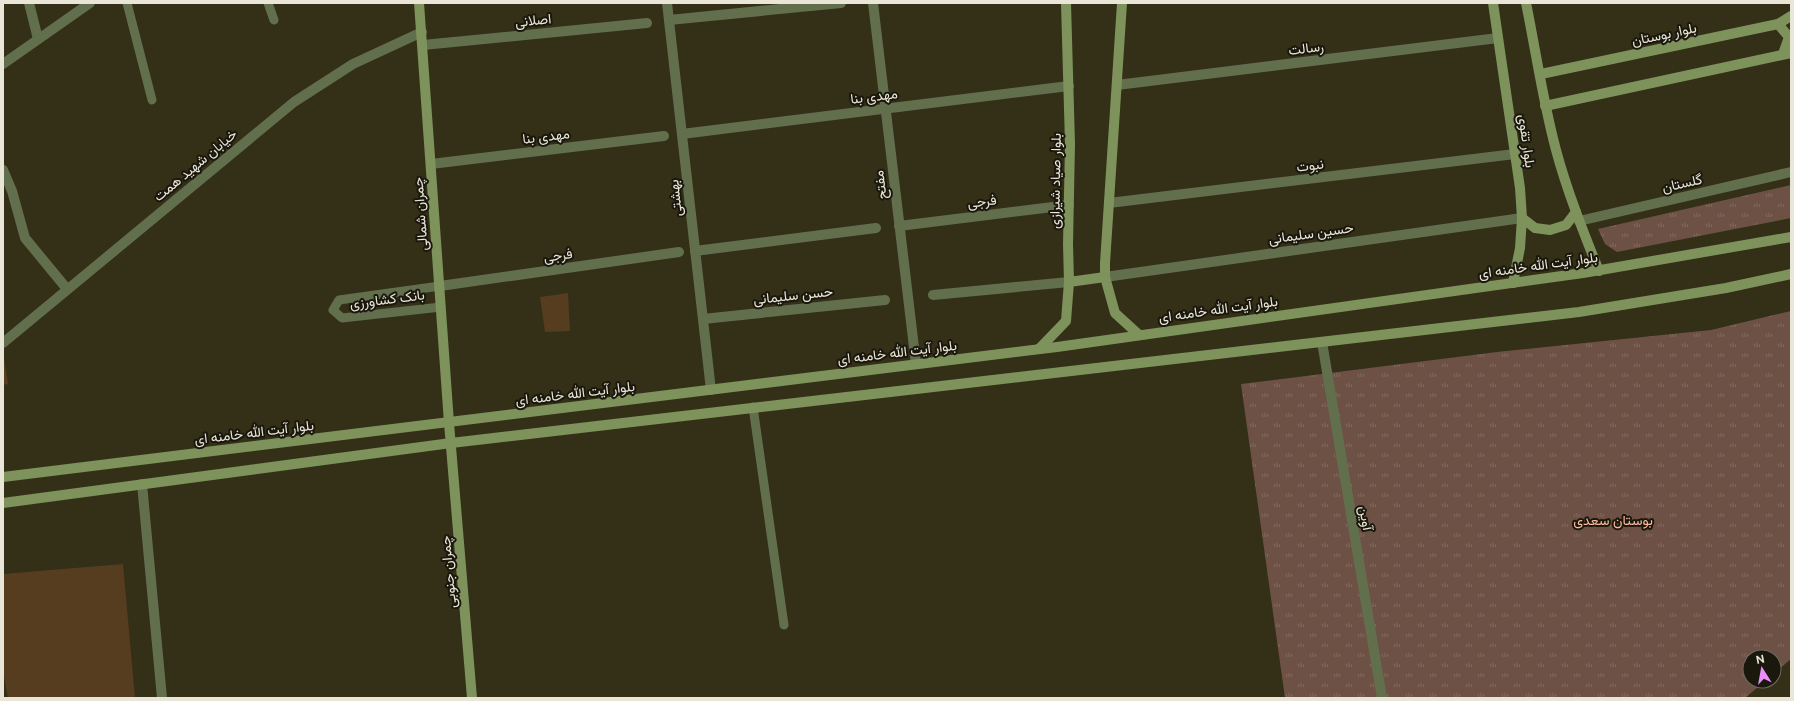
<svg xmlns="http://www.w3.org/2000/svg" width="1794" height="701" font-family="'Public Sans',Vazirmatn,sans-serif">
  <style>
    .park { fill: url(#park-tufts) }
    .building { fill: #563d1f }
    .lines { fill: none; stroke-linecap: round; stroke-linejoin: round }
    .lane { stroke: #626f4d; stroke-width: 9 }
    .street { stroke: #626f4d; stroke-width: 10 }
    .secondary { stroke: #7e925c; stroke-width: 10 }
    .labels { text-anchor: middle; stroke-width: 4; stroke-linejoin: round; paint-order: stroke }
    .street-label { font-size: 14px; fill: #e9e6d8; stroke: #1a170d }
    .park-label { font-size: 14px; fill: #fdba9e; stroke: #1a170d }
  </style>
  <defs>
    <pattern id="park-tufts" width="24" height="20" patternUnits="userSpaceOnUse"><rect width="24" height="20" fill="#6e5145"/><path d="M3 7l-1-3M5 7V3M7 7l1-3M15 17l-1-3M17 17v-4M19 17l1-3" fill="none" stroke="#836a5f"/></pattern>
  </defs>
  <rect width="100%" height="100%" fill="#342f17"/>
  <g class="park">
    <path d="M1791,185v33l-174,34 -12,-8 -7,-15z"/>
    <path d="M1791,311v348l-17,14v-16h-24v24h15l-20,17h-460l-44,-314 256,-32 214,-22z"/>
  </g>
  <g class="building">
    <path d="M568,293l2,38 -25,1 -5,-35z"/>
    <path d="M3,352l5,32 -5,1z"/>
    <path d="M123,564l12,134h-127l-5,-27v-97z"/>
  </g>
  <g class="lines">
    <g class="lane">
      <path d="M127,3l25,97"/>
      <path d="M268,3l6,17"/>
      <path d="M440,286l-101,14 -6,10 9,8 99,-11"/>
      <path d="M753,407l31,218"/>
    </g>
    <g class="street">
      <path d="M29,3l9,36"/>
      <path d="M667,3l44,387"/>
      <path d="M873,3l43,361"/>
      <path d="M669,20l172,-17"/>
      <path d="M423,45l224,-22"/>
      <path d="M3,64l87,-61"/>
      <path d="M1117,85l381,-47"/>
      <path d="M682,134l387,-48"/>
      <path d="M431,164l233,-28"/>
      <path d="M3,170l9,21 13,47 42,51"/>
      <path d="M1109,203l406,-49"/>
      <path d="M1579,221l212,-49"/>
      <path d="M899,226l170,-21"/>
      <path d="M695,251l181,-23"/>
      <path d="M1105,277l417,-59"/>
      <path d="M440,286l239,-34"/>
      <path d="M933,295l136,-13"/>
      <path d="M703,319l182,-19"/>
      <path d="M1322,342l60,356"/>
      <path d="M3,343l291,-241 59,-38 69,-32"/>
      <path d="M142,484l20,214"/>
    </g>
    <g class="secondary">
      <path d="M419,3l30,420 23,275"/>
      <path d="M1122,3l-17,260v14l10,36 23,21"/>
      <path d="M1493,3l27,185 2,30 -2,30 -7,35"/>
      <path d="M1526,3c10,49 17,99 30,147 11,41 27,81 43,121"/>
      <path d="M1778,24l11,13 -6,17"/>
      <path d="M1541,74l237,-50 13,-8"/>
      <path d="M1545,106l246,-53"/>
      <path d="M1522,218l13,10 15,2 16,-5 10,-13"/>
      <path d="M1069,282l36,-5"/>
      <path d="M1039,349l27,-28 3,-39 -1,-38 2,-100 -4,-141"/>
      <path d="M3,477l1054,-130 526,-74 208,-36"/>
      <path d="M3,503l448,-60 1128,-131 147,-24 65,-14"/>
    </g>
  </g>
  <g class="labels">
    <g class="street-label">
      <text transform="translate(533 20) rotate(-6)" y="5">اصلانی</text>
      <text transform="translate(1664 34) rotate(-12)" y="5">بلوار بوستان</text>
      <text transform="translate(1306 48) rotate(-7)" y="5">رسالت</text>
      <text transform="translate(874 96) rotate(-7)" y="5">مهدی بنا</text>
      <text transform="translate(546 136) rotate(-7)" y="5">مهدی بنا</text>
      <text transform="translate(1527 141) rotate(82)" y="5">بلوار تقوی</text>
      <text transform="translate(195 165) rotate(-40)" y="5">خیابان شهید همت</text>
      <text transform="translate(1310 165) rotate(-7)" y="5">نبوت</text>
      <text transform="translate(1055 181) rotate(-89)" y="5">بلوار صیاد شیرازی</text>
      <text transform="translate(1682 183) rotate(-13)" y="5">گلستان</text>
      <text transform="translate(880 185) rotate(-97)" y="5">مفتح</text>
      <text transform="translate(675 198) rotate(-96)" y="5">بهشتی</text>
      <text transform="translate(982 201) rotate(-7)" y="5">فرجی</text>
      <text transform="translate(420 214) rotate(-94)" y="5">چمران شمالی</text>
      <text transform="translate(1311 233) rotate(-8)" y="5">حسین سلیمانی</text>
      <text transform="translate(558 255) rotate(-8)" y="5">فرجی</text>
      <text transform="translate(1538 265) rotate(-8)" y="5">بلوار آیت الله خامنه ای</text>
      <text transform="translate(793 295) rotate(-6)" y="5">حسن سلیمانی</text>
      <text transform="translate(387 299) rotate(-7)" y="5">بانک کشاورزی</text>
      <text transform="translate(1218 309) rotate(-8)" y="5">بلوار آیت الله خامنه ای</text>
      <text transform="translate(897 352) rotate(-7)" y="5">بلوار آیت الله خامنه ای</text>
      <text transform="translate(575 393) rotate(-7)" y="5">بلوار آیت الله خامنه ای</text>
      <text transform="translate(254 432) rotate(-7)" y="5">بلوار آیت الله خامنه ای</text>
      <text transform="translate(1366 518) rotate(80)" y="5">آوین</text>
      <text transform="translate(448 572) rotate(-95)" y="5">چمران جنوبی</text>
    </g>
    <g class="park-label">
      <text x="1613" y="525">بوستان سعدی</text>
    </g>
  </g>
  <rect width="1794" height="701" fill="none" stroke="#e9e6d8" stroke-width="8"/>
  <g transform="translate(1762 669) rotate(349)"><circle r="19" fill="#1a170d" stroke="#6d6a5e"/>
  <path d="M0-3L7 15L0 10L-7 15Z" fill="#ea8dfd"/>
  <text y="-6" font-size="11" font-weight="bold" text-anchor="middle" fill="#e9e6d8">N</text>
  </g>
</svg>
